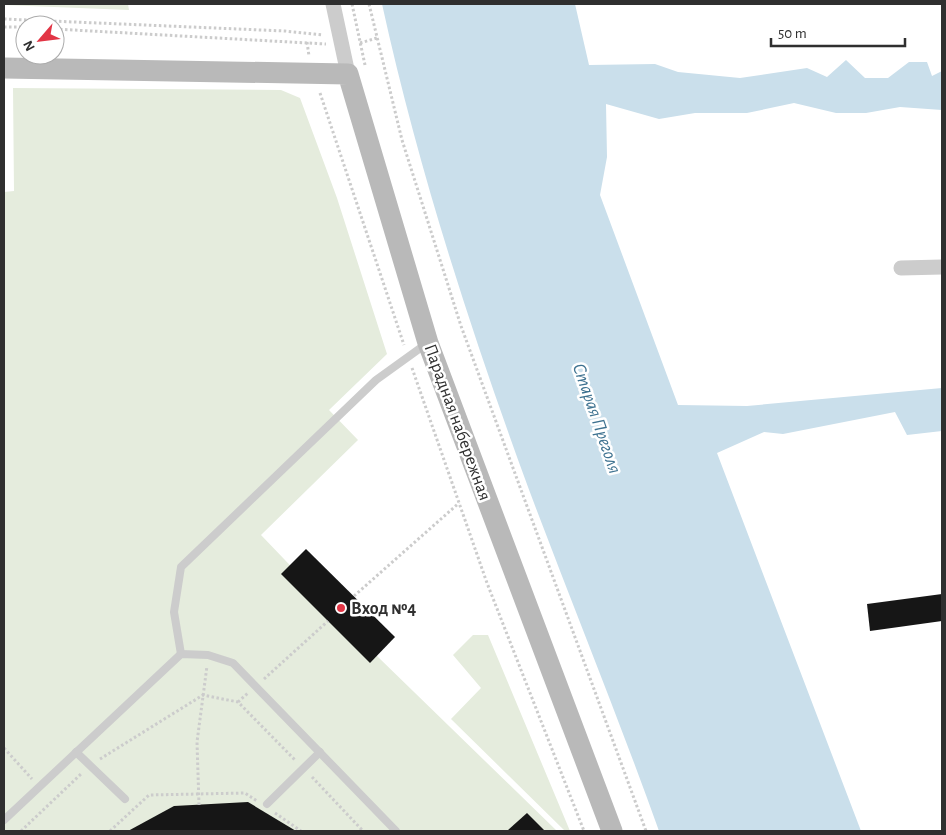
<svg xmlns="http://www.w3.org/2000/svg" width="946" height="835" font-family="'Alegreya Sans',sans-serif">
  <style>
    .green { fill: #e5ecdd }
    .water { fill: #cadfeb }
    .building { fill: #161616 }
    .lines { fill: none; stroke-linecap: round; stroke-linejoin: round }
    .path { stroke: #ccc; stroke-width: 3; stroke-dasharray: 2.5 2.5; stroke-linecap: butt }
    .service { stroke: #ccc; stroke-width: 8 }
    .minor { stroke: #ccc; stroke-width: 15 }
    .secondary { stroke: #b9b9b9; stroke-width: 21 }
    .poi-dot { fill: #e23545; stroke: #fff; stroke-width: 2 }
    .labels { text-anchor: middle; stroke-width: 5; stroke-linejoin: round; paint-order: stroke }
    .street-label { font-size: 18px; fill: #2f2f2f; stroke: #fff }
    .poi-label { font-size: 18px; font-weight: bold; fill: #2f2f2f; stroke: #fff; text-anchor: start }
    .water-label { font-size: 19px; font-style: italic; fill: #3e7290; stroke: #fff }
  </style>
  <rect width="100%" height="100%" fill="#fff"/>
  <g class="green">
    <path d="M4,4h124l1,6 -125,-5z"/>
    <path d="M13,88l268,2 19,8 37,100 50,156 -58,56 29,30 -97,95 116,121 180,175h-553v-639l10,-1z"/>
    <path d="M473,635h15l82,196h-5l-114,-112 30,-31 -28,-33z"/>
  </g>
  <path class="water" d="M382,4h193l14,61 66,-1 23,8 62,6 67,-10 20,9 19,-17 19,18h23l21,-16h18l5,14 10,-5v39l-42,-3 -34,6h-30l-42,-10 -47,10h-52l-36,6 -53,-15 1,53 -7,38 78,210 69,1 195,-18v43l-35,4 -12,-23 -112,22 -19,-2 -47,21 144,378h-202c-41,-115 -88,-229 -131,-344 -58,-158 -110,-319 -146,-483z"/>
  <g class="building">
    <path d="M306,549l89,88 -25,26 -89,-89z"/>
    <path d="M942,594v27l-72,10 -3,-27z"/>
    <path d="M248,802l48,29h-168l46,-25z"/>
    <path d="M527,813l18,18h-38z"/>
  </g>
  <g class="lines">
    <g class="path">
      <path d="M352,4l13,61"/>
      <path d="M369,4l33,136 59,186 185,505"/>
      <path d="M4,19l281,12 38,4"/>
      <path d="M4,27h21"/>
      <path d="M55,29l271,15"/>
      <path d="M307,42l2,14"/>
      <path d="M360,43l17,-5"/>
      <path d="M320,93l84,252"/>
      <path d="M412,368l75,215 97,248"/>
      <path d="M354,596l105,-93"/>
      <path d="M264,679l64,-58"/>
      <path d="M238,702l10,-9"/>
      <path d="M4,748l28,31"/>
      <path d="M100,759l103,-64 35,7 57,58"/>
      <path d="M312,777l51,54"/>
      <path d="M199,805l-2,-63 10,-76"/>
      <path d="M275,813l26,18"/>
      <path d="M21,831l60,-57"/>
      <path d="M110,831l39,-36 96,-2 12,8"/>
    </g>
    <g class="service">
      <path d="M181,654l-7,-42 7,-45 195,-187 50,-36"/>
      <path d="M76,752l49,47"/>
      <path d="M267,804l53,-52"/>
      <path d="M4,820l177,-166 27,1 25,8 163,168"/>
    </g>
    <g class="minor">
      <path d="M333,4l15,70"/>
      <path d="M901,268l41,-1"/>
    </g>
    <path class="secondary" d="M4,68l344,6 80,269 184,488"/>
  </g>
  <circle class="poi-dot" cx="341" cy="608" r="5"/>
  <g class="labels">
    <g class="street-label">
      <text transform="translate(458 422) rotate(70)" y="6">Парадная набережная</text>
    </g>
    <g class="poi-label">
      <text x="351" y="614">Вход №4</text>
    </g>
    <g class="water-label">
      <text transform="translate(598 418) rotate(71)" y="7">Старая Преголя</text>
    </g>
  </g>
  <rect width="946" height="835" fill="none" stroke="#2f2f2f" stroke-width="10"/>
  <g transform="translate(40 40) rotate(242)"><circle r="24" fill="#ffffff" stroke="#acacac"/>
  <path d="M0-4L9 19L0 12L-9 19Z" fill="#e23545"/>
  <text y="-8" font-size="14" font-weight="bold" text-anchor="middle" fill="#2f2f2f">N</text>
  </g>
  <path d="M771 38v8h134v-8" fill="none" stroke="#2f2f2f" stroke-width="2.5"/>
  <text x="778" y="38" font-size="15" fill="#2f2f2f" stroke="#ffffff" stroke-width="4" paint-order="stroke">50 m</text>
</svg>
